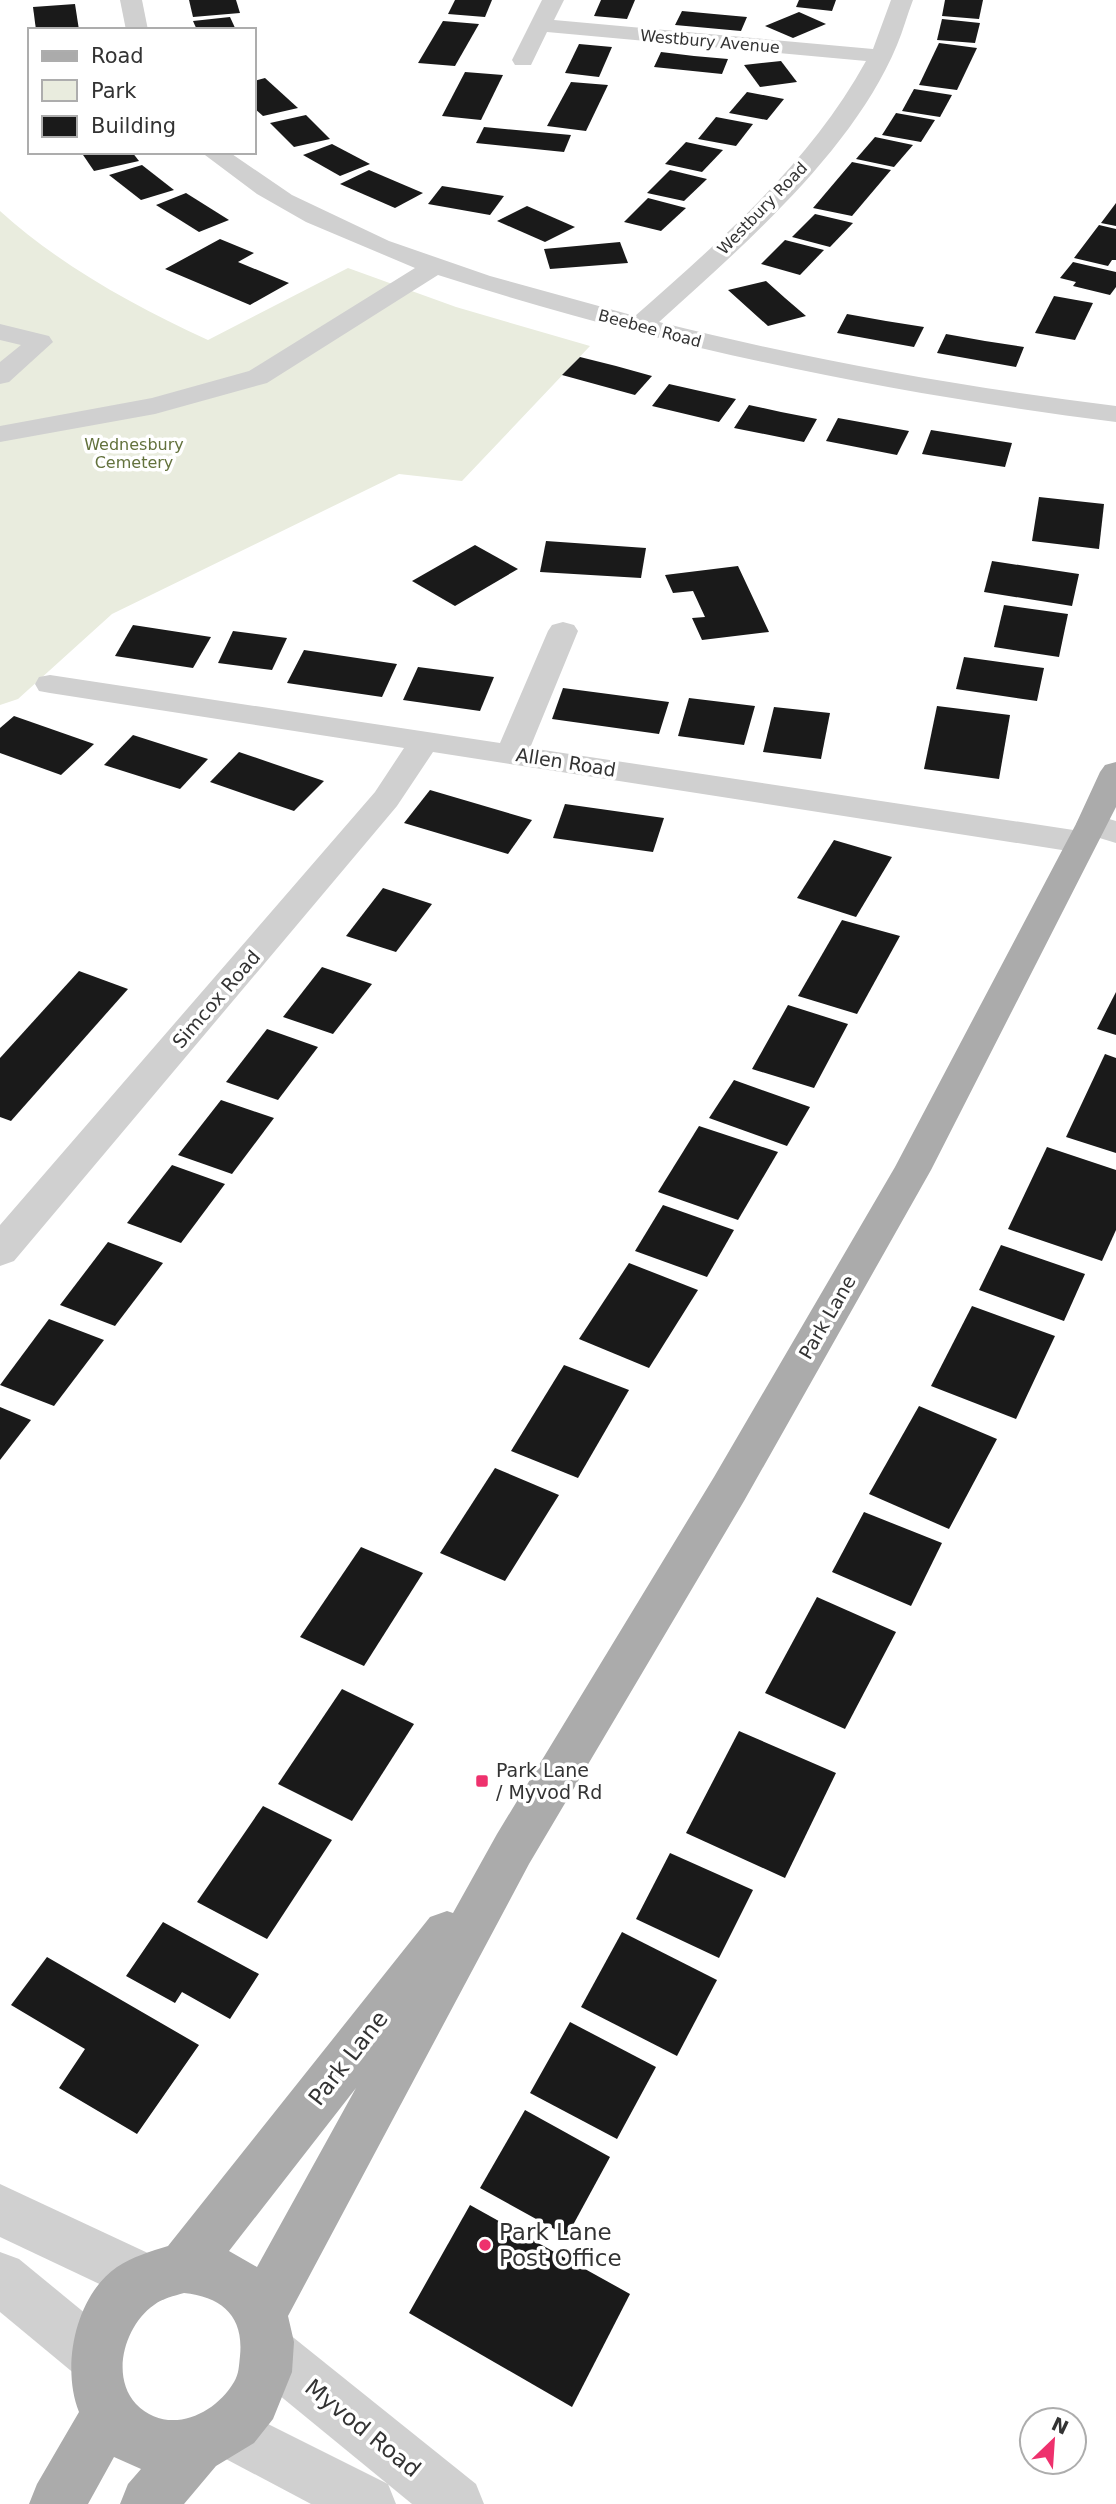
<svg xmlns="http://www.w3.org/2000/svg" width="1116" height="2504" font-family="'DejaVu Sans',sans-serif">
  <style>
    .green { fill: #e9ecde }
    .building { fill: #1a1a1a }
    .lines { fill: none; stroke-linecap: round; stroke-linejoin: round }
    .minor { fill: #d0d0d0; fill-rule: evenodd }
    .major { fill: #ababab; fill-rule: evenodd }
    .poi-dot { fill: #ee316d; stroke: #fff; stroke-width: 2.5 }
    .labels { text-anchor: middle; stroke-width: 7; stroke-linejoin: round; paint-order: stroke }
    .far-street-label { font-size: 16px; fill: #333; stroke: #fff }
    .far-park-label { font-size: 16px; fill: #63723d; stroke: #fff }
    .street-label { font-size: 19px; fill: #333; stroke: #fff }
    .poi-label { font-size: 19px; fill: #333; stroke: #fff; text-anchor: start }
    .near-street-label { font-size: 23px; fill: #333; stroke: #fff }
    .near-poi-label { font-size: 23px; fill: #333; stroke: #fff; text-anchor: start }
  </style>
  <rect width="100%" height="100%" fill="#fff"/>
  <path class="green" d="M0,211c61,55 134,95 208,129l140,-72 108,39 134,39 -128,135 -63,-7 -287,140 -94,85 -18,6z"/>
  <g class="building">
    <path d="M189,0h47l4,13 -47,4z"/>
    <path d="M455,0h37l-7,17 -37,-3z"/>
    <path d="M601,0h34l-8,19 -33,-3z"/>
    <path d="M799,0h37l-4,11 -36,-4z"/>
    <path d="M945,0h38l-4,19 -37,-3z"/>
    <path d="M75,4l4,26h-43l-3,-23z"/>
    <path d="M682,11l32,3 33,3 -6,14 -66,-6z"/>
    <path d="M799,12l27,12 -33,14 -28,-12z"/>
    <path d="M230,17l6,13h-39l-4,-9z"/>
    <path d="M942,19l38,4 -5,20 -38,-3z"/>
    <path d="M443,21l36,3 -24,42 -37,-3z"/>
    <path d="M939,43l38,5 -20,42 -38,-5z"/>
    <path d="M579,44l33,3 -13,30 -34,-4z"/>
    <path d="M661,52l33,4 34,3 -6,15 -68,-7z"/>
    <path d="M781,61l16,21 -37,5 -16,-22z"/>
    <path d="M465,72l38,3 -22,45 -39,-4z"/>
    <path d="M265,78l33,30 -35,8 -9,-8v-27z"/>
    <path d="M571,82l37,3 -22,46 -39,-5z"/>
    <path d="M914,89l38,6 -12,22 -38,-6z"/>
    <path d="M747,92l37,7 -17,21 -38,-7z"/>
    <path d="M896,113l39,7 -14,22 -39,-7z"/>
    <path d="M306,115l24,24 -36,8 -24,-24z"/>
    <path d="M716,117l37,7 -17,22 -38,-7z"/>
    <path d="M484,127l87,8 -7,17 -88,-9z"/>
    <path d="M875,137l38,8 -19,22 -38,-8z"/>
    <path d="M686,142l37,8 -21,22 -37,-8z"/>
    <path d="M332,144l38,20 -30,12 -37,-21z"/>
    <path d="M81,152h51l7,9 -45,10z"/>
    <path d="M852,162l39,8 -39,46 -39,-8z"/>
    <path d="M142,165l32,25 -33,10 -32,-25z"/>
    <path d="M369,170l54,23 -28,15 -55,-24z"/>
    <path d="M670,170l37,9 -23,22 -37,-8z"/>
    <path d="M442,186l62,10 -14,19 -62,-11z"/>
    <path d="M186,193l43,27 -30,12 -43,-27z"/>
    <path d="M648,198l38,10 -25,23 -37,-9z"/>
    <path d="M1116,203v23l-15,-3z"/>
    <path d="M527,206l48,21 -30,15 -48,-21z"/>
    <path d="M815,214l38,9 -23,24 -38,-10z"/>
    <path d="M1099,225l17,4v31h-4l-4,6 -34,-8z"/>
    <path d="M220,239l34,14 -16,9 51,21 -39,22 -85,-36z"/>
    <path d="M785,240l39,10 -24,25 -39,-11z"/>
    <path d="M620,242l8,21 -78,6 -6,-20z"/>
    <path d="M1073,262l43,10v15l-6,8 -37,-9 3,-4 -16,-4z"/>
    <path d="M766,281l19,17 21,18 -38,10 -40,-36z"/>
    <path d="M1054,296l39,7 -18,37 -40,-7z"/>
    <path d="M847,314l39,7 38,6 -10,20 -77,-14z"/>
    <path d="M946,334l39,7 39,6 -8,20 -79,-14z"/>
    <path d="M580,357l36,9 36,10 -17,19 -73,-20z"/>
    <path d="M669,384l31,7 36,8 -17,23 -67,-16z"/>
    <path d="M749,405l32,7 36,7 -13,23 -70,-14z"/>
    <path d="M838,418l33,6 38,7 -12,24 -71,-14z"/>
    <path d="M931,430l81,13 -7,24 -83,-13z"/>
    <path d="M1039,497l65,7 -5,45 -67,-8z"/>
    <path d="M546,541l100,7 -5,30 -101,-6z"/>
    <path d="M475,545l43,24 -63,37 -43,-25z"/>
    <path d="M992,561l87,13 -7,32 -88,-14z"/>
    <path d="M738,566l31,66 -67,8 -10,-22 13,-1 -12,-26 -20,2 -8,-18z"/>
    <path d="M1004,605l64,9 -9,43 -65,-10z"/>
    <path d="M133,625l78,12 -18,31 -78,-12z"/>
    <path d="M233,631l54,7 -15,32 -54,-7z"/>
    <path d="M304,650l93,14 -15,33 -95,-14z"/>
    <path d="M964,657l80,11 -7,33 -81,-12z"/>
    <path d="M418,667l76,10 -14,34 -77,-11z"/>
    <path d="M563,688l106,14 -10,32 -107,-15z"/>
    <path d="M689,698l66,8 -11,39 -66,-9z"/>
    <path d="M937,706l73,9 -11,64 -75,-10z"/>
    <path d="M774,707l56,6 -9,46 -58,-7z"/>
    <path d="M14,716l80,28 -33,31 -61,-22v-25z"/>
    <path d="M133,735l75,24 -28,30 -76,-24z"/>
    <path d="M239,752l85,29 -30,30 -84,-29z"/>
    <path d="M430,790l102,30 -24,34 -104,-31z"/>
    <path d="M565,804l99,14 -11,34 -100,-14z"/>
    <path d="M834,840l58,17 -36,60 -59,-19z"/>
    <path d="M383,888l49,16 -36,48 -50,-16z"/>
    <path d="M842,920l58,16 -43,78 -59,-18z"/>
    <path d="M322,967l50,17 -39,50 -50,-17z"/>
    <path d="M79,971l49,18 -117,132 -11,-4v-59z"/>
    <path d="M1116,992v43l-19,-6z"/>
    <path d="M788,1005l60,19 -34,64 -62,-19z"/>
    <path d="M267,1029l51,18 -40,53 -52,-18z"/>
    <path d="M1105,1054l11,4v95l-50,-16z"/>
    <path d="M734,1080l76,27 -23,39 -78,-28z"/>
    <path d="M221,1100l53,18 -42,56 -54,-19z"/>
    <path d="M699,1126l79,26 -40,68 -80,-28z"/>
    <path d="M1047,1147l69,23v60l-14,31 -94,-32z"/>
    <path d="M172,1165l53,19 -44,59 -54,-20z"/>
    <path d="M663,1205l71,25 -27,47 -72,-26z"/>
    <path d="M108,1242l55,21 -48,63 -55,-21z"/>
    <path d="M1001,1245l84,29 -21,47 -85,-31z"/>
    <path d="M629,1263l69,27 -49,78 -70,-29z"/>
    <path d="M972,1306l83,30 -39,83 -85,-33z"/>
    <path d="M49,1319l55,21 -50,66 -54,-21z"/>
    <path d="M564,1365l65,25 -51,88 -67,-27z"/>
    <path d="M919,1406l78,33 -48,90 -80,-35z"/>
    <path d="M0,1407l31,13 -31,40z"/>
    <path d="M495,1468l64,27 -54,86 -65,-28z"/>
    <path d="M864,1512l78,31 -31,63 -79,-34z"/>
    <path d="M361,1547l62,26 -59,93 -64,-29z"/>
    <path d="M817,1597l79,35 -51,97 -80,-36z"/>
    <path d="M342,1689l72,35 -62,97 -74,-37z"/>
    <path d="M739,1731l97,42 -51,105 -99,-45z"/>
    <path d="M263,1806l69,34 -65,99 -70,-37z"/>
    <path d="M670,1853l83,37 -34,68 -83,-39z"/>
    <path d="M163,1922l96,52 -29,45 -48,-27 -7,11 -49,-27z"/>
    <path d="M622,1932l95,48 -40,76 -96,-49z"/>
    <path d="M47,1957l152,88 -62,89 -78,-46 26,-39 -74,-44z"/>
    <path d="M570,2022l86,45 -39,72 -87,-46z"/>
    <path d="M525,2110l85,47 -43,79 -87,-48z"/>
    <path d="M470,2205l160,89 -58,113 -163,-94z"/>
  </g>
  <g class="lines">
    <g class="minor">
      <path d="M120,0h22l6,30h-22z"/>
      <path d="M542,0h22l-10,20 319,29 18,-49h22c-6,15 -10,31 -16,45 -44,106 -154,201 -238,277 151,38 303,65 457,84v16c-231,-29 -457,-76 -678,-147l-171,108 -112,31 -155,28v-16l152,-28 97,-27 166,-103 -109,-46 -49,-28 -56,-42h28l63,43 97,46 101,35 145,40c86,-76 175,-153 231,-255l-319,-29 -16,33h-16l-3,-5z"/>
      <path d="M0,324l49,12 4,6 -44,40 -9,2v-22l21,-17 -21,-5z"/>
      <path d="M563,622l11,3 4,6 -48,117 550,83 -4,-7 4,-7 12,-3 24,7v22l-23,-7 4,6 -4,8 -12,3 -648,-101 -36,54 -383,455 -14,5v-41l375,-433 29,-44 -354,-55 -11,-2 -4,-7 4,-7 11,-2 450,68 48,-112 4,-6z"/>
      <path d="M0,2184l165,77 7,19 -7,19 -19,7 -146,-69z"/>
      <path d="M0,2252l19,7 95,78 8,19 -8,19 -19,8 -19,-8 -76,-63z"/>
      <path d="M270,2326l19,8 187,150 8,20h-72l-161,-132 -8,-19 8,-19z"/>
      <path d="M228,2404l160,80 8,20h-85l-102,-54 -8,-19 8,-19z"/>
    </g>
    <path class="major" d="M1116,762v45l-185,363 -187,331 -215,363 -241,452 6,26 -2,30 -19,47 -19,24 -38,23 -32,38h-64l8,-20 13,-15 -27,-12 -26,47h-59l8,-20 42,-72c-18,-45 -4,-116 38,-145 15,-10 34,-16 51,-21l262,-329 17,-6 6,2 44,-79 217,-357 181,-310 181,-343 24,-52 5,-7zM356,2088l-99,179 -28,-16zM184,2293c38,4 60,23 56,63 -1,9 -1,18 -6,26 -20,34 -67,54 -98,22 -26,-28 -11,-79 18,-99 9,-7 20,-9 30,-12z"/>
  </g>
  <g class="poi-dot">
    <rect x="475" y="1774" width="14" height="14" rx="3.5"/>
    <circle cx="485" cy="2245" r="7"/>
  </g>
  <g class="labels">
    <g class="far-street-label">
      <text transform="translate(710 41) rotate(5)" y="6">Westbury Avenue</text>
      <text transform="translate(762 208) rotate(-46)" y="6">Westbury Road</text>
      <text transform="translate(650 328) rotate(15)" y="6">Beebee Road</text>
    </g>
    <g class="far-park-label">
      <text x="134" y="450">Wednesbury<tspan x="134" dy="18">Cemetery</tspan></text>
    </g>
    <g class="street-label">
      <text transform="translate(566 762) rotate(9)" y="7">Allen Road</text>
      <text transform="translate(216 999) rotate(-49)" y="7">Simcox Road</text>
      <text transform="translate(827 1317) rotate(-60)" y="7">Park Lane</text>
    </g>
    <g class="poi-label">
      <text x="496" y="1777">Park Lane<tspan x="496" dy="22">/ Myvod Rd</tspan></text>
    </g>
    <g class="near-street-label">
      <text transform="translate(348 2058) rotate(-52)" y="8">Park Lane</text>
      <text transform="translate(363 2428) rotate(39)" y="8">Myvod Road</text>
    </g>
    <g class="near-poi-label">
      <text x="499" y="2240">Park Lane<tspan x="499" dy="26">Post Office</tspan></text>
    </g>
  </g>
  <rect x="28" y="28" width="228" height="126" fill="#ffffff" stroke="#adadad" stroke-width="2"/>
  <rect x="42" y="51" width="35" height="10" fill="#ababab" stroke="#adadad" stroke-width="2"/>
  <text x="91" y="63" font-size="21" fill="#333333">Road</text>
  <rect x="42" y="80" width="35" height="21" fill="#e9ecde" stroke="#adadad" stroke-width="2"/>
  <text x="91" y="98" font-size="21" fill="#333333">Park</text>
  <rect x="42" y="116" width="35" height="21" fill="#1a1a1a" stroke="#adadad" stroke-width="2"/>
  <text x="91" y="133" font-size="21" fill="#333333">Building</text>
  <g transform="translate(1053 2441) rotate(25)"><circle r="33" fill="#ffffff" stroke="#adadad" stroke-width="2"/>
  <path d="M0-5L12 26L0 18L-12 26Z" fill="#ee316d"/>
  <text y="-10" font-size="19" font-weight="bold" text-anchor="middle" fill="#333333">N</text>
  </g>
</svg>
